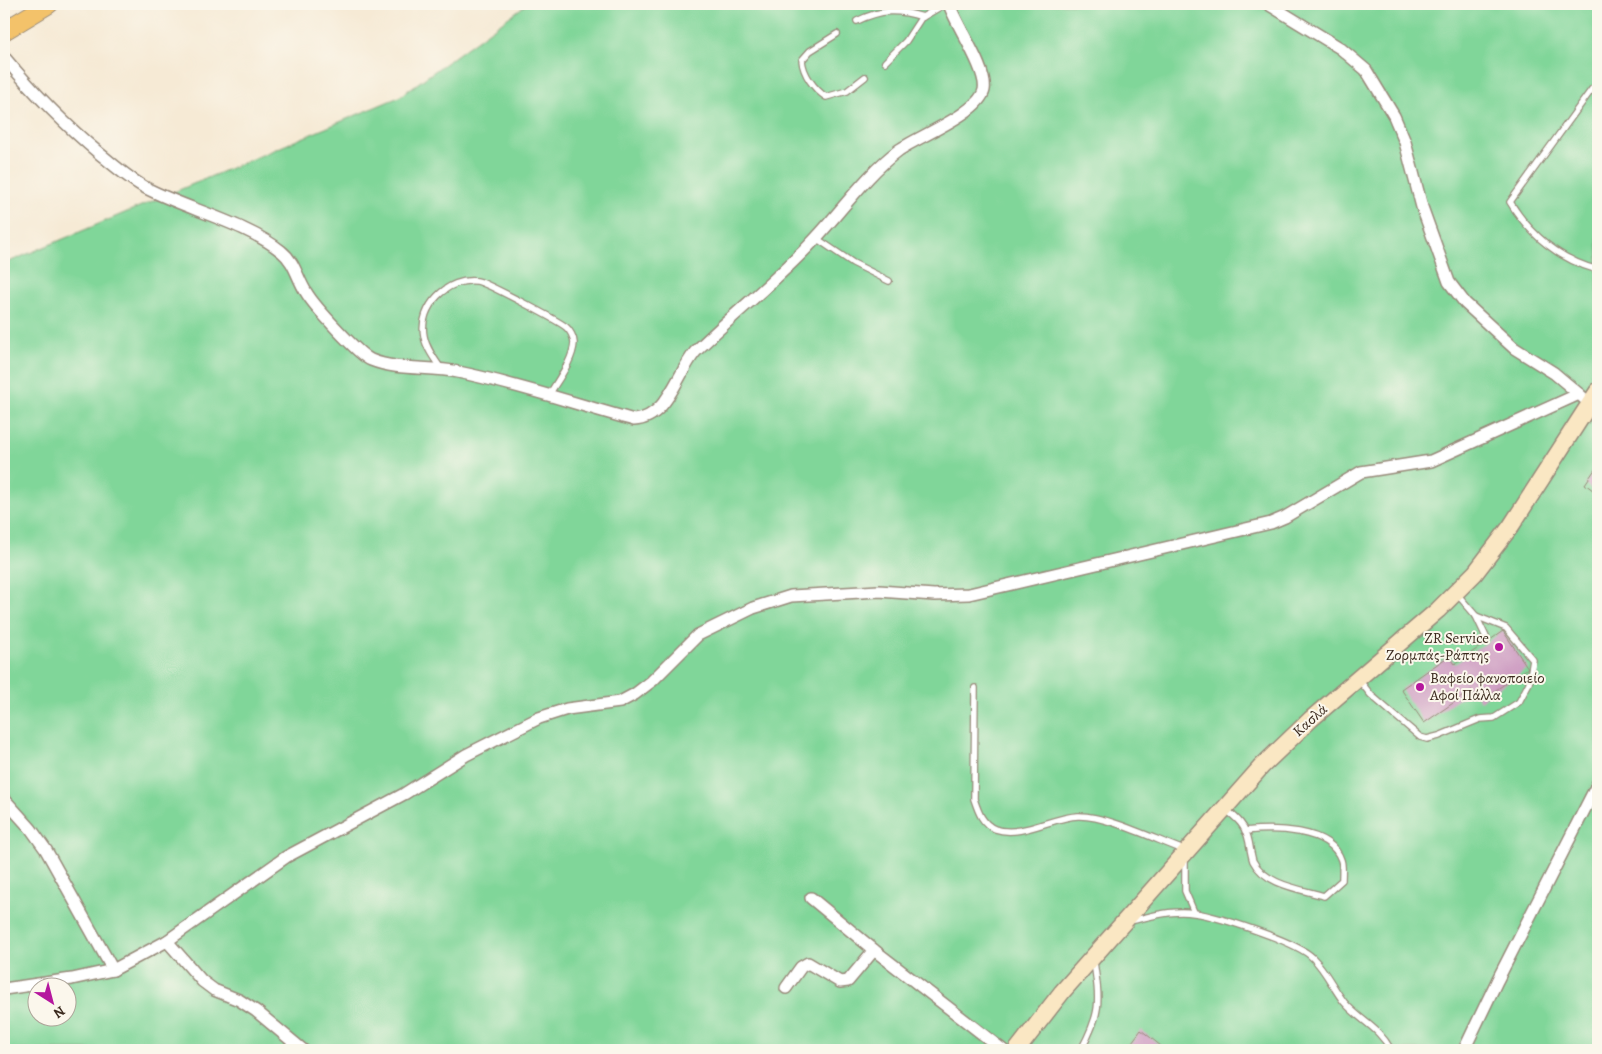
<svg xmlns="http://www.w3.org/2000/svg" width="1602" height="1054" font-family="Alegreya,serif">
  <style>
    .green { fill: #80d699; stroke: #5e805c; fill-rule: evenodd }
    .building { fill: #ce9dc2 }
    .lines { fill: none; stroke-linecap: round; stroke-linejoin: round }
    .lane-casing { stroke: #988a7a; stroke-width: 8 }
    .street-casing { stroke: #988a7a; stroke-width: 14 }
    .secondary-casing { stroke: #988a7a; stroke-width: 19 }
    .primary-casing { stroke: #988a7a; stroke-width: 20 }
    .lane { stroke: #fff; stroke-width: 5.5 }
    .street { stroke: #fff; stroke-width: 11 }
    .secondary { stroke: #fae7c3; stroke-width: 16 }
    .primary { stroke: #f3c26a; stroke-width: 18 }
    .poi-dot { fill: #b5179e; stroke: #fbf7ec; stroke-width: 2 }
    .labels { text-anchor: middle; stroke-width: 4; stroke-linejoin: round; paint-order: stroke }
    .poi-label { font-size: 15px; fill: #3b2a1e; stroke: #fbf7ec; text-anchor: end }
    .street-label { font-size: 15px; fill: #3b2a1e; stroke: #fbf7ec }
  </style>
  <rect width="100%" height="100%" fill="#fbf7ec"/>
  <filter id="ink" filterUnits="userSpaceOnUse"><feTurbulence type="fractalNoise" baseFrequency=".02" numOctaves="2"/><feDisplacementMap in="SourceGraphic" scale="10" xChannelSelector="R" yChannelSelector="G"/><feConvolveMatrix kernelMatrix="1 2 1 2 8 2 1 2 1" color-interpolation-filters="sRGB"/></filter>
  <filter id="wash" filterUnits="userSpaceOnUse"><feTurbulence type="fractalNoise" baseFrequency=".0096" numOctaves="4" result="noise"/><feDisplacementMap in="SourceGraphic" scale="20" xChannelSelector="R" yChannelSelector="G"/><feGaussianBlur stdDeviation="1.12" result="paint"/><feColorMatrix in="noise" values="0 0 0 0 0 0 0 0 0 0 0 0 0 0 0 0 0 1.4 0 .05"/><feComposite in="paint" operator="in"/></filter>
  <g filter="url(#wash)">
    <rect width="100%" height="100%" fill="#f6ead5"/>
    <path class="green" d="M527,4h1071v1046h-1594v-786l395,-167zM38,986h30v30h-30z"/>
    <g id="blocks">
      <g class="building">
        <path d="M1598,465v29l-13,-10z"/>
        <path d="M1503,631l25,37 -48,33 -8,-11 -48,33 -23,-34 48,-33 6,8z"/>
        <path d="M1141,1030l25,20h-40z"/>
      </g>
    </g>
  </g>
  <g filter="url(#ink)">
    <use href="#blocks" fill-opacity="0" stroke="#988a7a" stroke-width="1"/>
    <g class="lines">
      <g class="lane-casing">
        <g id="lane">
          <path d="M857,21c25,-12 40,-12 66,-4"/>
          <path d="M837,34l-27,17 -8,9c1,14 12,29 24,37l21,-6 18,-14"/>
          <path d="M885,62l21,-21 15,-23 24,-14"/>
          <path d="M1598,93l-6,-4 -82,113c20,33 50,58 88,68"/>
          <path d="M816,238l37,25 36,18"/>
          <path d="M442,370c-7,-10 -16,-22 -18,-34 -6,-29 24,-59 53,-55 8,1 80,39 89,46 4,3 8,11 8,16 -1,18 -17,38 -25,52"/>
          <path d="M1457,594l19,22 10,21"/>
          <path d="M1359,680l12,15 49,42 7,2 12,-3 41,-17 14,-1 25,-16 10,-19 4,-23 -27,-32 -30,-12"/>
          <path d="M975,688l-1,111c4,12 8,25 21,30 26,9 57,-12 83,-13 28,-1 78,24 106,34"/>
          <path d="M1225,809c12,9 21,17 24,33 1,6 2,13 4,19 12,24 48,28 71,35l18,-16c0,-6 1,-14 -1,-20 -11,-33 -69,-32 -96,-29"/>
          <path d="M1185,860v31l9,21"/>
          <path d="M1130,921c20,-4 43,-12 64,-8 23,3 104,29 119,45 13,13 20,30 31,44 16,19 34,24 47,48"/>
          <path d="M1081,1050c20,-37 19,-47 13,-88"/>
        </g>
      </g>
      <g class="street-casing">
        <g id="street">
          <path d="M1268,4l72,44 26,22 28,46 11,26 17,65 27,75 16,21 49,45 40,25 25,21"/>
          <path d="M4,57c30,36 60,67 96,97 15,12 29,25 46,34 40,21 100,35 135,63 14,11 16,27 25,41 8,14 53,63 65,68 27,11 59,6 87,12 60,12 117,32 176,48 33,-2 42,-44 61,-68 39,-39 84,-73 121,-114 27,-29 51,-64 83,-88 20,-14 80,-37 85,-60 4,-19 -28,-65 -35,-86"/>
          <path d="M4,799l27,30 15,21 67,120"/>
          <path d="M811,898l63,52 129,100"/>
          <path d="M167,941l35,40 12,9 25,10 17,11 47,39"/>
          <path d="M786,988l15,-21 7,-4 32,19 8,-1 26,-31"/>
          <path d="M4,989l68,-10 41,-9 54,-29 119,-84 118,-63 62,-39 73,-37 28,-9 53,-7 15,-8 17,-13 46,-46 55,-27 38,-12 88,-5 55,4 35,-1 302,-71 14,-6 76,-45 70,-11 148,-67 10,9"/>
          <path d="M1464,1050l33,-69 101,-198"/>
        </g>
      </g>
      <g class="secondary-casing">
        <path id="secondary" d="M1017,1050l45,-58 200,-226 49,-47 127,-109 37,-37 36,-47 87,-135"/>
      </g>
      <g class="primary-casing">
        <path id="primary" d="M4,31l45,-27"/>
      </g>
      <use href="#lane" class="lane"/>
      <use href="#street" class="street"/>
      <use href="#secondary" class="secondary"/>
      <use href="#primary" class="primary"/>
    </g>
  </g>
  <g class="poi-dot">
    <circle cx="1499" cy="647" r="5"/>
    <circle cx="1420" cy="687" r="5"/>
  </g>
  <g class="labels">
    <g class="poi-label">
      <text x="1489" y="643">ZR Service<tspan x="1489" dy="17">Ζορμπάς-Ράπτης</tspan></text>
      <text x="1430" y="683" text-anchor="start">Βαφείο φανοποιείο<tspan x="1430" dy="17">Αφοί Πάλλα</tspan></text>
    </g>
    <g class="street-label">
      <text transform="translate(1310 720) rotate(-42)" y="5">Κασλά</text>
    </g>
  </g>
  <rect width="1602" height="1054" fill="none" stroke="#fbf7ec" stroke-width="20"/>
  <g transform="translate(52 1002) rotate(144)"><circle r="24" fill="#fbf7ec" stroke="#aea59a"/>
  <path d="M0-4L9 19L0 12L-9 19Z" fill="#b5179e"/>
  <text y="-8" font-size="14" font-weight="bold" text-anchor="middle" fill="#3b2a1e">N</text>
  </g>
</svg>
